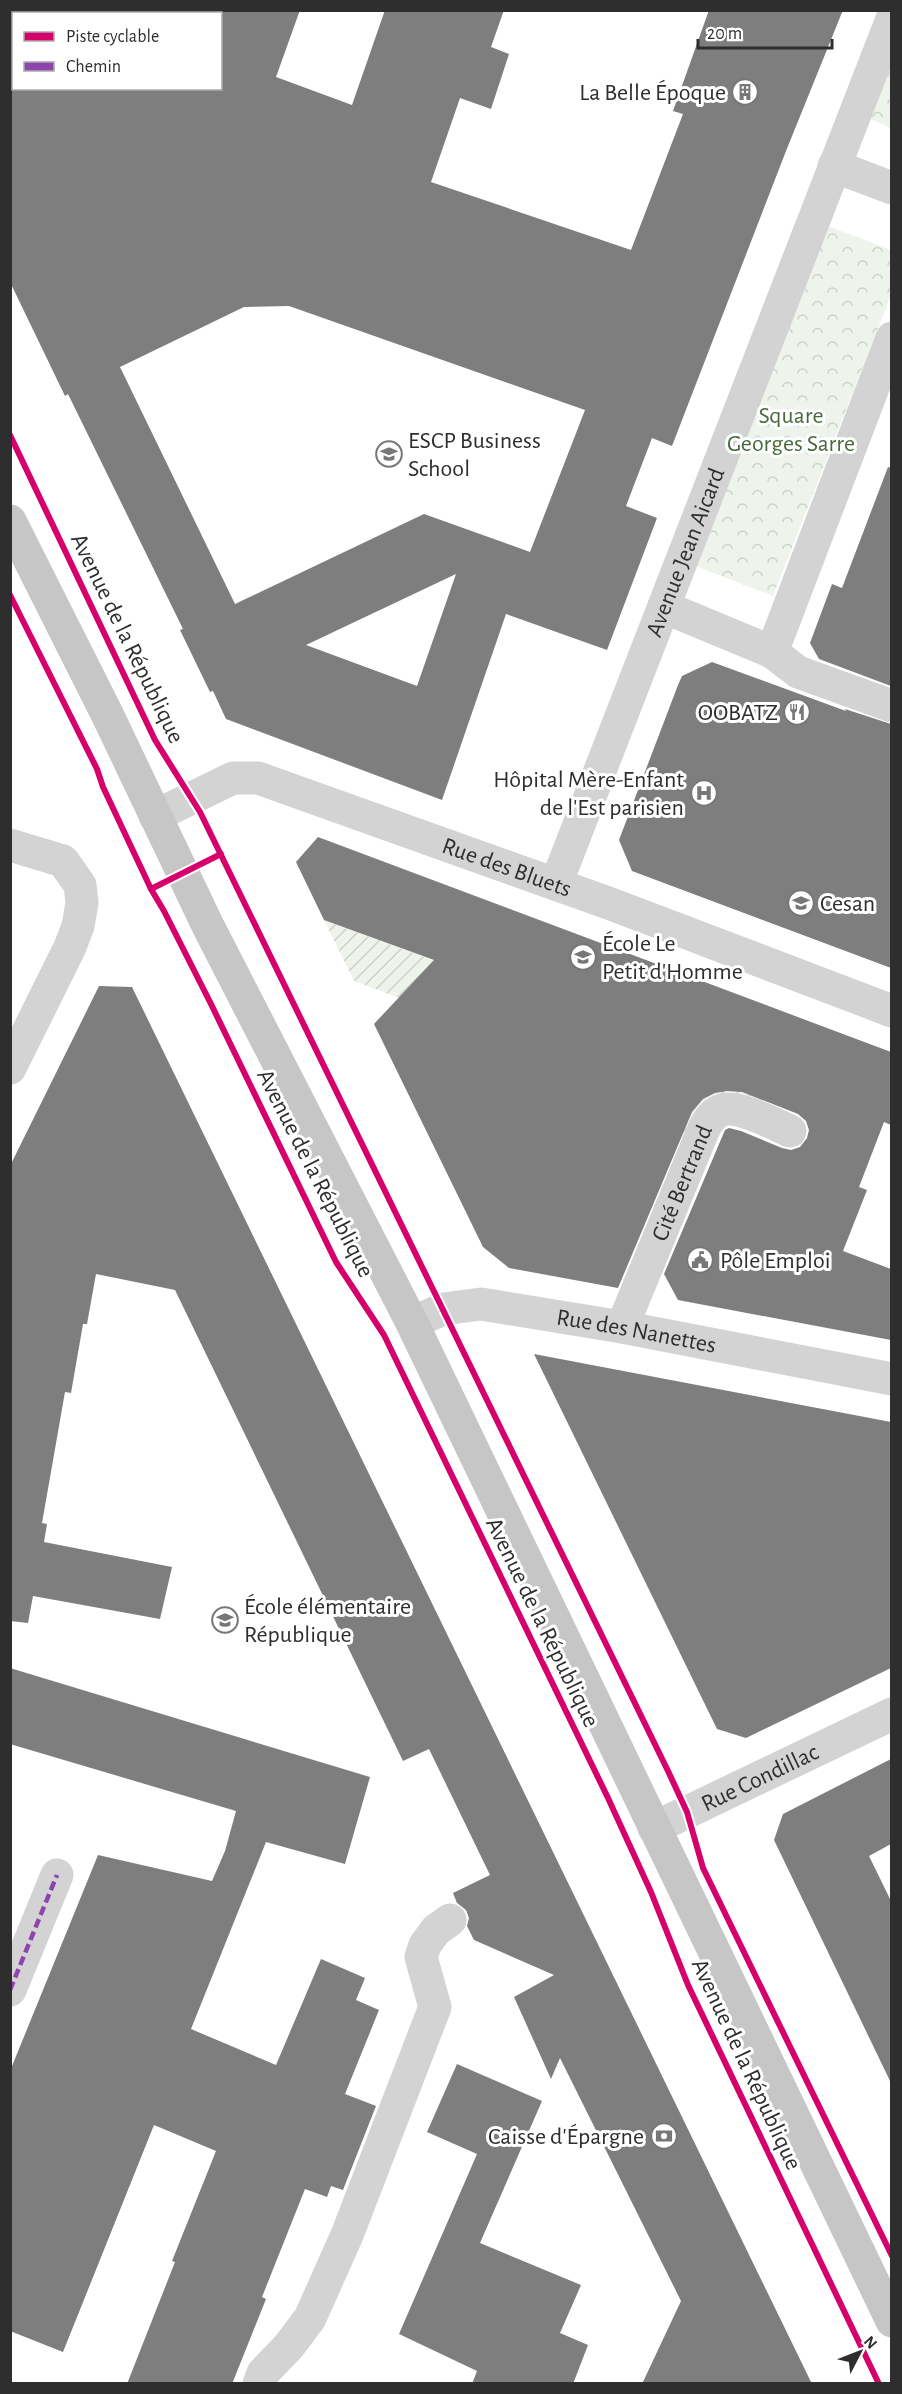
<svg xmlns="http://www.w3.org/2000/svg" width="902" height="2394" font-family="'Alegreya Sans',sans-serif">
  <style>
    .park { fill: url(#park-crowns) }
    .garden { fill: url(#garden-furrows) }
    .building { fill: #7e7e7e; fill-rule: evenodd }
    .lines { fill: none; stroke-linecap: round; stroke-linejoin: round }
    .minor { stroke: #d3d3d3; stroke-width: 33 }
    .major { stroke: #c6c6c6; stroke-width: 33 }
    .quiet { stroke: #8e44ad; stroke-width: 4.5; stroke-dasharray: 9 4.5; stroke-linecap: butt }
    .cycleway-casing { stroke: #fff; stroke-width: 10 }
    .cycleway { stroke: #d6006c; stroke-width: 6 }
    .labels { text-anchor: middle; stroke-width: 6; stroke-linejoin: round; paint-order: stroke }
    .poi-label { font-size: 24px; fill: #2e2e2e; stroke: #fff; text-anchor: start }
    .park-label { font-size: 24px; fill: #4a693b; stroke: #fff }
    .street-label { font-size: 24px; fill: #2e2e2e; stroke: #fff }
  </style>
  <defs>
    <pattern id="park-crowns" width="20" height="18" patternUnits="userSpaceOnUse" patternTransform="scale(1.5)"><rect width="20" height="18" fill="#eef4eb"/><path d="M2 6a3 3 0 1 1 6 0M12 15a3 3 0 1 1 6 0" fill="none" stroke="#ccd2ca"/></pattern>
    <pattern id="garden-furrows" width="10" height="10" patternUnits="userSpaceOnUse" patternTransform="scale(1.5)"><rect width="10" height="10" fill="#eef4eb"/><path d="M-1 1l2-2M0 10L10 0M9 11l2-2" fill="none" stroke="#ccd2ca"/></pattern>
  </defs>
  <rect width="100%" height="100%" fill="#fff"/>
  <g class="park">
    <path d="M891,48v80l-26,-11z"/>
    <path d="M823,224l68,26v45l-118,301 -83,-32z"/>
  </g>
  <path class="garden" d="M324,920l352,130 85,49 -21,-5 -49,25 -10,21 -19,-43 -308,-116z"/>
  <g class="building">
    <path d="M220,10h80l-24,67 76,28 33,-95h119l-13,37 18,7 -18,55 -31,-11 -29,84 200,68 52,-136 -10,-3 36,-101h134l-57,141 -114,295 -20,-8 -26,68 31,12 -50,132 -101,-36 -64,186 -216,-81 -13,-28 -3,1 -30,-62 3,-1 -115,-235 -3,2 -55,-114v-194h210zM289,306l296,104 -55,142 -106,-38 -189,90 -115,-237 124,-60zM456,574l-39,112 -111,-41z"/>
    <path d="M888,467l3,1v218l-72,-27 -9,-16 22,-59 10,4z"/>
    <path d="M712,662l134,49 -1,-2 46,15v244l-259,-97 -13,-31 59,-155 4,-9z"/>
    <path d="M318,837l573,215v73l-7,-3 -25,65 8,3 -24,61 48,18v71l-213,-40 -14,-26 61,-144 4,-2 12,3 41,17 9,2 9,-3 7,-9 2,-8 -3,-9 -8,-7 -56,-22 -15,-1 -12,2 -12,6 -11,13 -74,176 -109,-20 -26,-21 -109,-223 60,-64 -110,-40 -28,-58z"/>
    <path d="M99,986l33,1 680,1397h-170l39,-83 -121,-243 -9,21 -37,-82 40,-22 -80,-35 -7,-14 2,-8 -3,-8 -9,-7 -4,-10 37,-18 -61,-126 -26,12 -228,-471 -79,-16 -9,50h-4l-12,69 -6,-1 -23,131 5,1 -3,18 128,25 -12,52 -127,-23 -5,27 -18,-2v-455z"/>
    <path d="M534,1354l357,68v246l-145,70 -29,-9z"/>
    <path d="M10,1668l360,109 -25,87 -79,-22 -75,187 85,36 45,-106 44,19 -9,22 23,10 -34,84 31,12 -33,84 -12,-4 -4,11 -22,-8 -43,108 4,2 -34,85h-105l48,-122 -3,-1 44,-110 -62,-26 -91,227 -53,-21v-260l88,-216 114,26 13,-30 11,-40 -226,-67z"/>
    <path d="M891,1759v85l-22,12 22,45v182l-117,-243 9,-26z"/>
    <path d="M457,2064l85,37 -62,142 101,42 -21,48 28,12 -15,39h-101l5,-13 -78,-37 78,-180 -50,-22z"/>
  </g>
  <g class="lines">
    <g class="minor">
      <path d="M834,166l58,22"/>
      <path d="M664,607l108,45 26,20 94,34"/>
      <path d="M772,652l120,-314"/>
      <path id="s1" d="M155,816l78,-38h25l353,126 281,107"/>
      <path d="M10,845l53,16 17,24 2,18 -4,23 -8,21 -60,121"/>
      <path id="s2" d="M556,884l336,-865"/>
      <path id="s3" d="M412,1323l31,-14 38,-5 141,23 270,52"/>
      <path id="s4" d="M622,1327l81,-196c4,-8 9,-18 19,-21 17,-5 52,14 68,21"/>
      <path id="s5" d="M654,1828l238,-114"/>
      <path d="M10,1990l47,-115"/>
      <path d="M259,2384l4,-11 26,-27 21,-28 37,-83 88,-228 -14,-50 4,-12 11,-15 14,-10"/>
    </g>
    <path class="major" d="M10,521l98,195 100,210 204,397 480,998"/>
    <path class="quiet" d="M10,1990l47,-115"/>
    <g class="cycleway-casing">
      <g id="cycleway">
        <path d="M10,435l145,305 45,72 468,959 19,41 16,56 189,388"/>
        <path d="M10,595l87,174 6,18 48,102 13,22 47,93 125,258 48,73 224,463 43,94 37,93 191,399"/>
        <path d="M151,889l70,-35"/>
      </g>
    </g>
    <use href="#cycleway" class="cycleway"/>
  </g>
  <defs>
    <g id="building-ring" transform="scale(1.35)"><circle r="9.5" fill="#fff" stroke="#777" stroke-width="1.5"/><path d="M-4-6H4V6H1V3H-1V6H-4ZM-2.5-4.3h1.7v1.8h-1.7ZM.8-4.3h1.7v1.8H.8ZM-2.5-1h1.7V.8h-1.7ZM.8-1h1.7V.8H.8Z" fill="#777"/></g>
    <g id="university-ring" transform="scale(1.35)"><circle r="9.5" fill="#fff" stroke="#777" stroke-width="1.5"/><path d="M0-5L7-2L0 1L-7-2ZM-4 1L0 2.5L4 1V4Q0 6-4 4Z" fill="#777"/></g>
    <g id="restaurant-ring" transform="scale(1.35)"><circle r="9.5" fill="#fff" stroke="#777" stroke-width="1.5"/><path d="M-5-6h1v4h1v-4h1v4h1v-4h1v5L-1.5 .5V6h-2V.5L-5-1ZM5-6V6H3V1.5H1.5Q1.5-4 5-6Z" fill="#777"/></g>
    <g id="hospital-ring" transform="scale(1.35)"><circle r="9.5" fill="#fff" stroke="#777" stroke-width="1.5"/><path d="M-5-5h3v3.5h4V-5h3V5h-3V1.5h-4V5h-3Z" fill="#777"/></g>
    <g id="school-ring" transform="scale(1.35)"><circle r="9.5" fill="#fff" stroke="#777" stroke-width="1.5"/><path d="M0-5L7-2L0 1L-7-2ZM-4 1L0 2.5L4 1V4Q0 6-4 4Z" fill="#777"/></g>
    <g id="civic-ring" transform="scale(1.35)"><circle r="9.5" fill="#fff" stroke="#777" stroke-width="1.5"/><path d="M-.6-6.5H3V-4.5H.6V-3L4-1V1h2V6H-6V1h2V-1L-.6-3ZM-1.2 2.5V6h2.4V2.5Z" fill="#777"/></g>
    <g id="bank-ring" transform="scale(1.35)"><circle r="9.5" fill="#fff" stroke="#777" stroke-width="1.5"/><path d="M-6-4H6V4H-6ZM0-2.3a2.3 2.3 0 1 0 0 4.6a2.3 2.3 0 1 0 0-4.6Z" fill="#777"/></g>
  </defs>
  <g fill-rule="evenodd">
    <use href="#building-ring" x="745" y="92"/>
    <use href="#university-ring" x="389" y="454"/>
    <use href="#restaurant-ring" x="797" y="712"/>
    <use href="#hospital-ring" x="704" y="793"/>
    <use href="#university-ring" x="801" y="903"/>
    <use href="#school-ring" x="583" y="957"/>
    <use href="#civic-ring" x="700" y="1260"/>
    <use href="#school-ring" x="225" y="1620"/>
    <use href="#bank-ring" x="664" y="2136"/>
  </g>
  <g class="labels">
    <g class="poi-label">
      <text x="726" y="100" text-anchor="end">La Belle Époque</text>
      <text x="408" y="448">ESCP Business<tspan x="408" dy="28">School</tspan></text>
      <text x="778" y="720" text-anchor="end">OOBATZ</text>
      <text x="684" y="787" text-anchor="end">Hôpital Mère-Enfant<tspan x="684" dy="28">de l'Est parisien</tspan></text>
      <text x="820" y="911">Cesan</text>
      <text x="602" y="951">École Le<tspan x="602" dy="28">Petit d'Homme</tspan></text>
      <text x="720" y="1268">Pôle Emploi</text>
      <text x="244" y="1614">École élémentaire<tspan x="244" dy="28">République</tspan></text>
      <text x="644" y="2144" text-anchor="end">Caisse d'Épargne</text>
    </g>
    <g class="park-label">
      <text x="791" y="423">Square<tspan x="791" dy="28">Georges Sarre</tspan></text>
    </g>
    <g class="street-label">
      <text dy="8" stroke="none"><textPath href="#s2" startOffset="356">Avenue Jean Aicard</textPath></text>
      <text transform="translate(128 638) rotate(64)" y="8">Avenue de la République</text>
      <text dy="8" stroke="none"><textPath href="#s1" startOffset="376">Rue des Bluets</textPath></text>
      <text transform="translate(316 1173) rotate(63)" y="8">Avenue de la République</text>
      <text dy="8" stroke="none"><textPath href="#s4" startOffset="156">Cité Bertrand</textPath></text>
      <text dy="8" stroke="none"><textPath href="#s3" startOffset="230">Rue des Nanettes</textPath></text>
      <text transform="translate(543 1622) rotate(64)" y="8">Avenue de la République</text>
      <text dy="8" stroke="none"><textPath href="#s5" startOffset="117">Rue Condillac</textPath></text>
      <text transform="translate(747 2064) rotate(65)" y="8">Avenue de la République</text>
    </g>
  </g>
  <rect width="902" height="2394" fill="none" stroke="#2e2e2e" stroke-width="24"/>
  <rect x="12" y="12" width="210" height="78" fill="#ffffff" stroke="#ababab" stroke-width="1.5"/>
  <rect x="24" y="32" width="30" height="9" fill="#d6006c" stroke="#ababab" stroke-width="1.5"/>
  <text x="66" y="42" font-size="18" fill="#2e2e2e">Piste cyclable</text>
  <rect x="24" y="62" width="30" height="9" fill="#8e44ad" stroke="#ababab" stroke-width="1.5"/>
  <text x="66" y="72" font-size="18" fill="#2e2e2e">Chemin</text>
  <g transform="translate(860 2352) rotate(48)" stroke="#ffffff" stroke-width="4.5" paint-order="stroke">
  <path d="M0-4.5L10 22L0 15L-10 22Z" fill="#2e2e2e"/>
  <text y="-9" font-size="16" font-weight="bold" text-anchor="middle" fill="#2e2e2e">N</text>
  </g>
  <path d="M698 39v9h134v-9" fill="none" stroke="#2e2e2e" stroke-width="3"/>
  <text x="707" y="39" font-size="18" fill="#2e2e2e" stroke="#ffffff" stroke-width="4.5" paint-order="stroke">20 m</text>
</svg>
